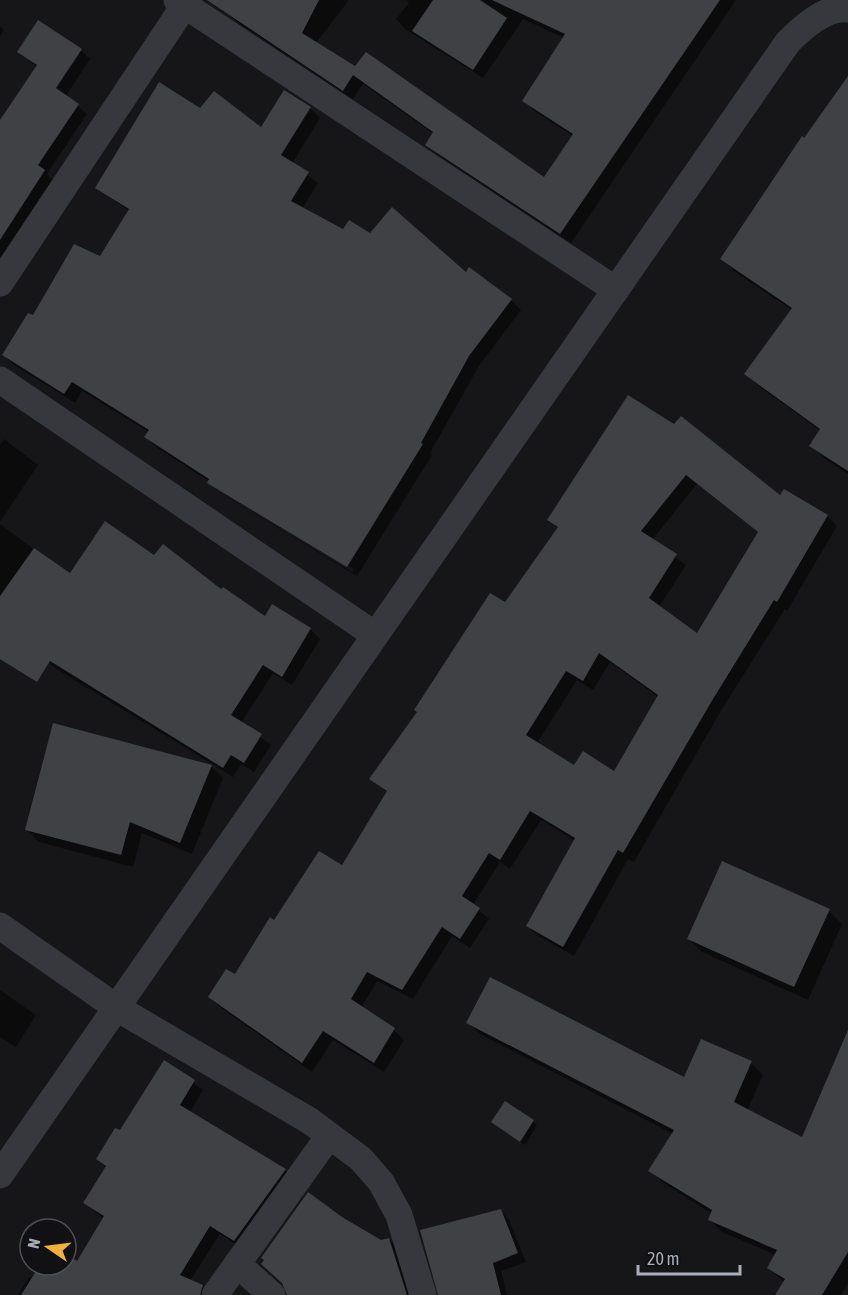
<svg xmlns="http://www.w3.org/2000/svg" width="848" height="1295" font-family="'Asap Condensed',sans-serif">
  <style>
    .shadow { fill: #0007; fill-rule: evenodd }
    .building { fill: #404145; fill-rule: evenodd }
    .lines { fill: none; stroke-linecap: round; stroke-linejoin: round }
    .minor { stroke: #37383d; stroke-width: 27 }
  </style>
  <rect width="100%" height="100%" fill="#161618"/>
  <g class="shadow">
    <path d="M238,0h111l-33,43 228,136 29,-43 -39,-25 -10,-10 40,-63 -41,-19 -40,59 -78,-49 -9,-10 13,-16 -3,-3h330l-165,243 -134,-89 -10,-9 7,-11 -71,-50 -10,15 -115,-76 -10,-10z"/>
    <path d="M0,26l4,4 -4,6z"/>
    <path d="M81,50l9,9 -24,37 21,18 -40,60 6,6 -53,84v-141l37,-56 -18,-15z"/>
    <path d="M848,79v395l-23,-15 -14,-14 10,-14 -61,-44 -14,-13 46,-64 -57,-38 -13,-13z"/>
    <path d="M310,108l10,10 -28,46 26,19 -16,26 42,22 26,4 96,39 45,26 10,10 -42,56 -49,87 2,2 -75,121 -138,-84 -10,-11 -53,-34 -10,-10 3,-5 -67,-41 -7,12 -61,-38 -10,-10 29,-38 68,-59 28,-47 -32,-23 104,-78 61,19zM218,488l136,81 -2,3 -134,-81z"/>
    <path d="M629,397l151,100 47,19 10,10 -50,85 -2,-2 -63,100 -88,153 -6,-3 -54,97 -36,-20 -11,-10 48,-85 -34,-21 -31,49 -10,-7 -27,43 16,14 -19,29 -18,-12 -39,63 -36,-18 -16,27 33,22 10,10 -20,32 -51,-32 -21,32 -92,-65 -10,-10 25,-21 40,-54 67,-55 46,-74 -17,-15 134,-174 54,-75 -10,-9zM697,484l62,49 -61,102 -39,-28 27,-42 -34,-25zM610,662l48,35 -44,76 -39,-6 -38,-24 40,-63 16,10z"/>
    <path d="M4,439l34,26 -38,57v-77z"/>
    <path d="M0,524l70,52 85,-19 110,61 8,-12 38,24 9,9 -28,46 -19,-12 -32,50 30,22 -17,27 -13,-8 -8,13 -173,-106 -60,-42z"/>
    <path d="M211,766l12,12 -31,76 -50,-21 -9,34 -94,-25 -12,-12z"/>
    <path d="M829,911l13,13 -34,76 -106,-48 -14,-14z"/>
    <path d="M0,990l36,25 -20,32 -16,-10z"/>
    <path d="M468,1022l217,57 17,-38 49,22 12,12 -16,36 56,28 45,-105v249l-7,12h-55l-2,-13 -15,-14 7,-13 -54,-23 -12,-12 2,-6 -50,-32 -12,-12 23,-36 -193,-100z"/>
    <path d="M164,1062l39,28 -13,22 95,58 9,9 -50,70 -24,-15 -30,47 12,5 8,9h-192l11,-18 3,2 9,-14h25v-10l11,8 27,-44 -19,-16 22,-35 -9,-9 22,-26z"/>
    <path d="M533,1121l4,4 -12,20 -33,-23z"/>
    <path d="M501,1211l8,9 17,42 -25,9 6,24h-68z"/>
    <path d="M341,1218l40,23 8,-2 9,9 14,47h-123z"/>
  </g>
  <g class="building">
    <path d="M207,0h112l-17,33 53,33 11,-14 178,125 29,-43 -51,-33 43,-67 -73,-34h228l-160,234 -135,-89 8,-13 -80,-57 -10,16z"/>
    <path d="M433,0h47l27,18 -34,52 -61,-39z"/>
    <path d="M38,20l44,29 -26,39 23,16 -41,61 7,5 -45,70v-120l37,-55 -20,-13z"/>
    <path d="M848,76v395l-39,-25 11,-17 -76,-55 48,-66 -72,-49 82,-123 2,2z"/>
    <path d="M159,82l41,26 14,-17 47,36 23,-37 27,17 -30,48 28,17 -18,29 52,28 6,-9 21,13 22,-26 74,65 3,-5 43,32 -43,57 -48,87 2,1 -76,123 -140,-84 2,-4 -65,-42 5,-7 -77,-48 -8,12 -62,-39 26,-42 5,2 41,-71 26,12 29,-47 -34,-21z"/>
    <path d="M628,395l46,29 7,-8 99,79 4,-6 44,26 -51,87 -3,-2 -61,99 -90,154 -5,-3 -55,97 -37,-21 49,-88 -45,-27 -30,49 -11,-7 -27,43 18,12 -20,31 -18,-12 -40,63 -35,-18 -16,27 44,29 -21,35 -51,-32 -21,32 -94,-66 18,-28 9,5 35,-57 4,3 45,-69 23,14 45,-74 -18,-12 48,-67 -3,-2 76,-117 15,9 53,-75 -11,-7zM686,475l72,57 -61,101 -48,-35 28,-44 -36,-23zM599,653l59,42 -44,76 -31,-20 -9,14 -48,-30 40,-64 17,10z"/>
    <path d="M105,521l49,34 9,-11 58,45 2,-2 42,29 7,-12 39,24 -29,49 -19,-12 -32,50 31,19 -18,29 -13,-8 -8,13 -173,-107 -13,21 -37,-23v-63l34,-48 36,25z"/>
    <path d="M53,723l159,42 -32,78 -50,-21 -9,33 -96,-25z"/>
    <path d="M722,861l108,48 -36,78 -107,-48z"/>
    <path d="M490,977l194,100 17,-38 51,22 -18,41 68,35 46,-107v222l-26,43h-47l10,-16 -18,-11 10,-18 -69,-30 4,-10 -64,-39 26,-41 -208,-107z"/>
    <path d="M164,1060l31,20 -15,25 106,64 -52,72 -24,-15 -30,49 23,10 -3,10h-179l19,-30h26v-11l11,7 27,-45 -21,-13 23,-37 -10,-7 19,-31 5,2z"/>
    <path d="M505,1101l29,19 -14,22 -29,-20z"/>
    <path d="M308,1192l34,25 39,23 8,-2 18,57h-120l-5,-12 -21,-19 3,-4 -3,-2z"/>
    <path d="M501,1209l17,44 -25,10 8,32h-63l-18,-65z"/>
  </g>
  <g class="lines">
    <g class="minor">
      <path d="M177,0l439,290"/>
      <path d="M0,283l188,-283"/>
      <path d="M0,380l375,255"/>
      <path d="M0,926l117,82 193,113 51,38 20,23 18,33 24,80"/>
      <path d="M0,1175l788,-1133c15,-15 38,-36 60,-33"/>
      <path d="M237,1264l35,31"/>
      <path d="M215,1295l114,-159"/>
    </g>
  </g>
  <g transform="translate(48 1247) rotate(284)"><circle r="28" fill="#111113" stroke="#4d4f55" stroke-width="1.5"/>
  <path d="M0-4.5L10 22L0 15L-10 22Z" fill="#f2b134"/>
  <text y="-9" font-size="16" font-weight="bold" text-anchor="middle" fill="#a8adb8">N</text>
  </g>
  <path d="M638 1265v9h102v-9" fill="none" stroke="#a8adb8" stroke-width="3"/>
  <text x="647" y="1265" font-size="18" fill="#a8adb8" stroke="#111113" stroke-width="4.5" paint-order="stroke">20 m</text>
</svg>
